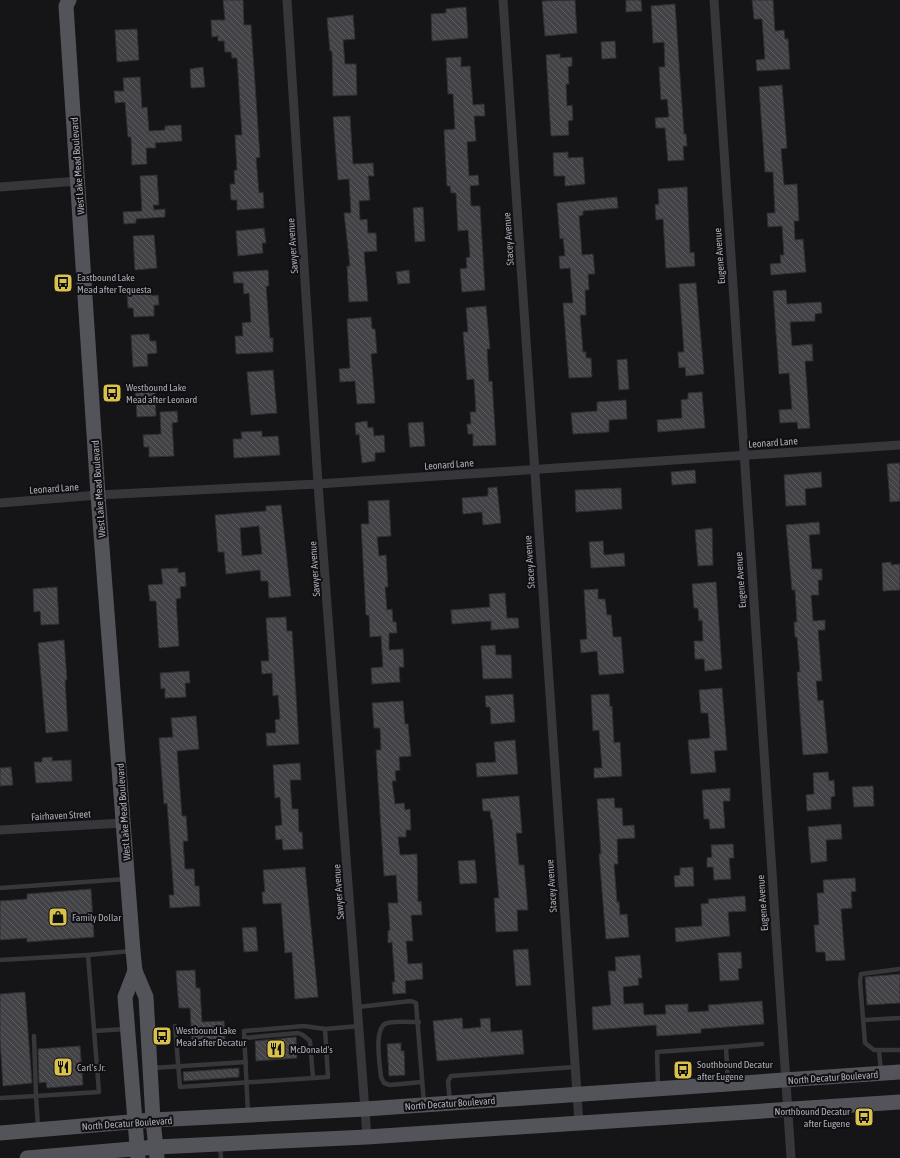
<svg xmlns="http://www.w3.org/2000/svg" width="900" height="1158" font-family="'Asap Condensed',sans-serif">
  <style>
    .building { fill: url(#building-back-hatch); stroke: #302f32; fill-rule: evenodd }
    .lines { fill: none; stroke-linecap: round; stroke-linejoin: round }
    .lane { stroke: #37373b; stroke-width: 4.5 }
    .street { stroke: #37373b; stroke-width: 9 }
    .primary { stroke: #53535a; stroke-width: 15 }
    .labels { text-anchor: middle; stroke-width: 4; stroke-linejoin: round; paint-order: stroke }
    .street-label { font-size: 10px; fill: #a9aab5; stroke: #101012 }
    .poi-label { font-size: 10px; fill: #a9aab5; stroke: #101012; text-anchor: start }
  </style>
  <defs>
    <pattern id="building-back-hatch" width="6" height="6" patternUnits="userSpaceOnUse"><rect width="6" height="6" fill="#434246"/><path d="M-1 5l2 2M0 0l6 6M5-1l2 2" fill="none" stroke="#5b5b5e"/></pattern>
  </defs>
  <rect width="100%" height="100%" fill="#151517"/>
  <g class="building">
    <path d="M223,0h20l1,25h7l9,132 -4,1 3,35 4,-1 1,16 -27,2v-10h-6l-1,-16h5l-1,-13 3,-1 -2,-35h7l-5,-77h-5l-1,-6h-6l-1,-11h-6v-5l-6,1 -1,-17h14z"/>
    <path d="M575,0l2,33 -32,3 -3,-35z"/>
    <path d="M626,0h15l1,11 -16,1z"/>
    <path d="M752,0h21l2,31 9,-1 1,9h3l2,30 -33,2 -1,-11 9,-1 -3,-40h-8z"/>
    <path d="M675,4l9,130h2l1,12h-4l1,14 -16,1 -3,-33h-9l-1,-10 14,-1 -2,-18 -6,1 -2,-33h6l-1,-25 -11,1 -2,-37z"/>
    <path d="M466,7l2,31 -36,3 -1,-27 15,-1v-4z"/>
    <path d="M353,15l2,24 -12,1 2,24h11l1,31 -24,1 -1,-45h-2l-3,-33z"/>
    <path d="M137,29l2,31 -22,2 -2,-32z"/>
    <path d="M615,41l1,17 -14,1 -1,-17z"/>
    <path d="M560,54v4l12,-1v9l-4,1 1,17h-3l1,22 5,-1 1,15 -5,1 1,14 -18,1 -5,-81z"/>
    <path d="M461,57v10l9,-1 3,39 11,-1 1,12h-11l2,25 -9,1 2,34 9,-1 1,10 -9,1 1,20h9l5,84 -23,2 -2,-23 7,-1 -1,-10 4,-1 -2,-27 -10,1 -2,-38h-5l-1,-7h-3l-3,-56 11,-1 -2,-35h-5l-2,-36z"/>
    <path d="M203,67l2,20 -14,1 -1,-19z"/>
    <path d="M140,77l2,31 5,-1 2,24 16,-1v-4l16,-1 1,16 -27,2 1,5h-10l1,16 -15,1 -1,-28h-3l-3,-35 -10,1 -1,-12h10l-1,-13z"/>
    <path d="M782,85l5,63 -6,1 3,36 13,-1 2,37h-5l1,19 8,-1 3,33 -35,3 -1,-11 11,-1 -1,-8h4l-2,-29 -14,1 -1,-14h8l-2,-41h-8l-6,-85z"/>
    <path d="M350,116l3,48 20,-1 1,13h-6l2,24 -11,1 1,19 7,-1 1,14h8l1,18 -13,1 4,49 -19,1 -2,-36h3l-6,-53h7l-2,-34 -11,1 -5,-63z"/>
    <path d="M568,152v6l15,-1 2,27 -20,2v-10h-11l-1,-23z"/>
    <path d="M157,175l2,30h-6l1,5 11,-1v8l-29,2v4l-12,1 -1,-12 19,-1 -2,-35z"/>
    <path d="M687,187l3,66 4,-1 1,14 -29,2 -3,-49 -7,1 -1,-15 4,-1 -1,-15z"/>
    <path d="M617,197l1,11 -35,3v4l-4,1 3,39 11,-1 2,20h-7l1,16h-4l1,25h-6l3,37h3v6h5l1,19 -23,1 -6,-75h10l-3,-35 -10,1 -1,-13h6l-2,-18 -3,1 -3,-36z"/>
    <path d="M423,207l2,34 -10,1 -2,-34z"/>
    <path d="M264,228l2,15h-4l1,10 -25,3 -2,-25z"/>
    <path d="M154,235l3,33 -22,2 -2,-34z"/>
    <path d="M268,270l1,16h-3l4,52h3v14l-37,2 -1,-18h8l-1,-13 9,-1 -2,-29 -5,1 -1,-11h-9l-1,-11z"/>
    <path d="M409,270l1,13 -12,1 -2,-12z"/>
    <path d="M696,283l8,91 -18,2 -1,-9 -6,1 -1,-16h6l-5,-68z"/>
    <path d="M786,290l1,14 34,-2 1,11 -7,1v7l-25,1 2,24 20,-2 1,17h-8l5,67 -12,1 -1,-7 -17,1 -1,-13 13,-1 -3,-36 -10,1 -6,-83z"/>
    <path d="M151,293l1,3 6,-1 1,10h-5v11l-20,1 -1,-9h-5l-1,-14z"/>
    <path d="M486,306l4,43h-3l2,33 3,-1 4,64 -23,1v-12h-5l-1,-10h4l-1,-12h6l-2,-33 -7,1 -4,-48h5l-2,-24z"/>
    <path d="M371,317l1,12h3l2,24 -6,1 4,49 -18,1 -2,-23 -15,1 -1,-13 11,-1 -3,-49z"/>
    <path d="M149,334l1,7h6l1,12 -10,1 1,12 -15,1 -2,-32z"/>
    <path d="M627,359l2,30 -10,1 -2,-30z"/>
    <path d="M273,370l4,43 -26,2 -4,-43z"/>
    <path d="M149,384v9l6,-1 1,24 -19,1 -2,-32z"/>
    <path d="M702,392l3,36 -47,4 -1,-12 25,-2 -1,-18 7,-1v-6z"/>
    <path d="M626,400l1,19 -18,1v12l-36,2 -2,-21 26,-2v-9z"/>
    <path d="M177,411l1,11 -6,1 2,33 -25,1v-10h-5l-1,-12 18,-1 -1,-22z"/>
    <path d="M367,421l1,7 5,-1 1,9 10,-1 1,17 -10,1v8l-13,2 -3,-29 -3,1 -1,-12z"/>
    <path d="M423,422l2,24 -15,1 -2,-24z"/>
    <path d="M262,431v6l16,-1 2,19 -46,3 -1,-19h9l-1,-7z"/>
    <path d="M900,463v38l-10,1 -3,-38z"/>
    <path d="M695,470l1,13 -24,2 -1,-13z"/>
    <path d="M821,472l1,15 -17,2 1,16 -20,1 -2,-31z"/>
    <path d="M497,487l4,36 -18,2 -1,-13 -19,2 -1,-16 26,-2v-8z"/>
    <path d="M621,488l1,21 -46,3 -1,-22z"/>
    <path d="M389,500l2,36 -14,1 2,19 7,-1 2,32h-3l2,23 5,-1 1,13h3l1,11h-8v17l14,-1 1,18h-5l1,15 -28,2 -1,-16 12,-1 -2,-31 -11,1 -1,-22h-3l-5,-91h8l-1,-23z"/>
    <path d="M281,505l10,91 -22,2 -1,-17h-7l-1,-11 -34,4 -2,-22h-6l-3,-37 51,-4v-5zM259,526l3,28 -20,2 -2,-28z"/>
    <path d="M819,522l1,12 -11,1 3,34h10v11h-4l1,15h-8l2,26 12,-1v10h-7l4,51h-6l2,20 5,-1 5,53 -25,2 -6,-83h3l-3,-35h-2l-1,-15h3l-2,-32h-3l-6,-65z"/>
    <path d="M712,528l1,37 -15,1 -3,-36z"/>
    <path d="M603,541l1,14 20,-2 1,13 -34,2 -2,-26z"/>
    <path d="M891,562v3l9,-1v26l-17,1 -1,-28z"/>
    <path d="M178,568v5l7,-1 1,14 -6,1 1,11 -5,1 3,47 -20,2 -3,-47h-6l-2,-16 15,-1 -2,-15z"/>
    <path d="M716,582l6,87 -17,2 -1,-12h-9l-1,-18h9l-1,-21 -3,1 -1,-13h-4l-2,-24z"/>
    <path d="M57,587l2,37 -18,1 -1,-14 -6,1 -1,-23z"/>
    <path d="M598,589v10h7l2,16h4l2,22h8l3,36 -25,2 -2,-24 -16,2 -1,-13 7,-1 -3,-49z"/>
    <path d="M505,593l2,25h11l1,10 -28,2v-9l-39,3 -1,-14 39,-3 -1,-13z"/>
    <path d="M286,617l1,14h5l7,113 -32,2 -1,-13h10l-1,-13 5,-1 -2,-24 -5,1 -1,-23 -10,1 -1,-13h8l-3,-43z"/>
    <path d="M64,640l3,40h-2l3,51 -22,2 -8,-90z"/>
    <path d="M495,645l1,10h15l1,23 -29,1 -2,-33z"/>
    <path d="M189,671l1,12h-5l1,14 -21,1v-10l-4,1 -1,-16z"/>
    <path d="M722,688l5,62 -13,1 2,21 -25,2 -3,-34 22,-2 -2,-25h-7l-2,-23z"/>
    <path d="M513,694l2,28 -24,2 -1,-17h-4l-1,-11z"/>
    <path d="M609,694l1,13 2,-1 2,37 6,-1 2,34 -28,2v-10h8l-3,-38 -6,1 -2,-36z"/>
    <path d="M403,701l2,23h3l3,32 -12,1 1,13 -5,1 1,10h-4l3,23 9,-1 1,7 5,-1 1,21h-5v7h-8l2,18 17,-1 1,48 3,-1 1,14h-11l2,26h-7l2,23 14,-1 1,16 -18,2 1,12 -13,1 -1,-12h3l-3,-40 -4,1v-12l2,-1 -2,-27h10l-2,-28 -12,1 -8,-126h5l-1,-22h-6l-2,-25z"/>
    <path d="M196,716l3,33 -22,2 5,65h4l2,25h-5l2,28h9l1,17h4l1,20 -30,2 -1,-13h5l-7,-92 -3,1 -5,-66 14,-1 -2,-19z"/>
    <path d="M515,740l3,34 -41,3 -1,-14 20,-1 -2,-20z"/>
    <path d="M52,757v4l19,-1 1,21 -36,2 -2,-21h8v-4z"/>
    <path d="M300,763l1,17h-11l2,29h6l1,23h3l1,17 -20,1 -1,-11 -6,1 -1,-14 7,-1 -2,-28 -5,1 -2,-33z"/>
    <path d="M11,767l2,18 -13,1v-18z"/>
    <path d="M828,772l1,9 5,-1 1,16 -4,1v12l-24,2 -1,-16 8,-1 -1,-21z"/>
    <path d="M873,786l1,20 -20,1 -2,-20z"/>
    <path d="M730,788v13h-7l2,27 -15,1 -1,-10h-5l-2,-29z"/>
    <path d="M519,796l3,37h-6l3,32h5l4,45h-11l1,21 -22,1 -2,-34h5l-7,-79h-1l-1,-8h-7l-1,-12z"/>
    <path d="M614,798l1,10h7l1,18 11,-1 1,13 -18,1 1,25h-4l3,38h2l1,13 7,-1 2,23 -23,2 -7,-85h2l-4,-55z"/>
    <path d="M841,824l1,15 -16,1 1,21 -16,2 -3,-36z"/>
    <path d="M733,844l1,14h-5l2,21 -17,1 -1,-13h-6v-9l5,-1 -1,-12z"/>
    <path d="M475,860l2,23 -17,1 -2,-23z"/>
    <path d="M305,867l13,130 -23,2 -3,-47 -7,1 -4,-50 -18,1 -1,-12h3l-2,-22z"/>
    <path d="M693,867l1,19 -19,1 -1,-11 6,-1v-7z"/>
    <path d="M855,878l1,13 -5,1 1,16 -11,1 4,51 -19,1 -1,-9h-9l-2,-27h5l-2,-32h7l-1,-13z"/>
    <path d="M91,889l3,48 -67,5v-4l-27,2v-39l27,-2v-5z"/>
    <path d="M745,896l1,15 -18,1 2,24 -54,6 -1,-14 27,-2 -1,-22 8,-1 -1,-4z"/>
    <path d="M256,927l2,24 -14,1 -2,-24z"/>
    <path d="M528,949l3,36 -15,1 -3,-36z"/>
    <path d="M741,952l1,16 -4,1 1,11 -19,1 -2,-28z"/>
    <path d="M640,955l2,23h-4l1,7 -16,2 1,17 19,-1 1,12 22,-1 -1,-9 23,-1v8l21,-1 -1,-6 54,-4 2,23 -63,5v4l-44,3 -1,-11 -63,5 -1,-23 19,-2 -3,-34h8l-1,-14z"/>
    <path d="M195,970l1,18h4l2,34 22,-1 1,19 -33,2 -2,-34h-11l-3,-37z"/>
    <path d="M900,974v29l-33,2 -2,-28z"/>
    <path d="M25,992l7,91 -29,3 -3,-46v-46z"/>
    <path d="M462,1018l1,11 18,-2 -1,-8 10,-1 1,14 31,-2 2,24 -87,7 -4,-40z"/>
    <path d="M296,1037l1,21 -41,3 -1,-20z"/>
    <path d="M401,1043v8h3l1,24 -16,1 -2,-32z"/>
    <path d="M80,1046l3,39 -36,3 -1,-6 -7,1 -1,-34z"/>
    <path d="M239,1068v9l-55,4 -1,-9z"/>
  </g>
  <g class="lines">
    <g class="lane">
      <path d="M0,888l126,-9"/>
      <path d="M0,960l88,-5"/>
      <path d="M900,969l-39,5 -1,7 5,62 9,7h26"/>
      <path d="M358,1007l53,-6 5,2 8,101"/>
      <path d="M864,1020l36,-2"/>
      <path d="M419,1022c-10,0 -22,-1 -32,1 -14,4 -7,42 -6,54l3,6 6,2 32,-3"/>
      <path d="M175,1026l5,61 148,-10 -3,-48"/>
      <path d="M94,1031l31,-2"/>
      <path d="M244,1038l54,-5 5,2 7,6 3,37"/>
      <path d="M879,1051l2,20"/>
      <path d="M152,1068l94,-6"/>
      <path d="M728,1082l-2,-35 36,-3"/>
      <path d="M658,1087l-1,-35 69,-5"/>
      <path d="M0,1098l36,-2 -2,-60"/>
      <path d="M450,1102l-2,-21 3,-5 124,-9"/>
      <path d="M248,1114l-4,-83 60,-5 21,3 34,-3"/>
      <path d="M38,1127l-2,-31 63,-4 -11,-137 43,-4"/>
      <path d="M220,1146l1,12"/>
    </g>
    <g class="street">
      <path d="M287,0l31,484 49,653"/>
      <path d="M503,0l76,1123"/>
      <path d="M714,0l77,1158"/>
      <path d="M0,187l78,-6"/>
      <path d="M0,503l98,-8 220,-11 582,-39"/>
      <path d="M0,830l123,-7"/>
    </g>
    <g class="primary">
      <path d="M69,0l-3,6 32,489 35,456 2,20 11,26 7,123 4,38"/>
      <path d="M135,971l-10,26 13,161"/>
      <path d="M0,1133l153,-13 212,-11 535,-37"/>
      <path d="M27,1158l129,-11 211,-10 533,-35"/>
    </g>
  </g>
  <defs>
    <g id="bus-square" transform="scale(1)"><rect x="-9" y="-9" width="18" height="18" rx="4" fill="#dac14a" stroke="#101012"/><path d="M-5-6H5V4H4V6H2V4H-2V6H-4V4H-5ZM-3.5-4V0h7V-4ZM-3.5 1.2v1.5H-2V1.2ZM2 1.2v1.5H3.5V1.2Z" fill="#111"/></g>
    <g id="shop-square" transform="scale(1)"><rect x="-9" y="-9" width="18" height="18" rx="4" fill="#dac14a" stroke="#101012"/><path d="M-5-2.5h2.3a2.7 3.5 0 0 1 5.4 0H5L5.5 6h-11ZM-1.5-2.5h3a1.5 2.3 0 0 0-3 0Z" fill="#111"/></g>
    <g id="restaurant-square" transform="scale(1)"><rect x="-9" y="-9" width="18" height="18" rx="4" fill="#dac14a" stroke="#101012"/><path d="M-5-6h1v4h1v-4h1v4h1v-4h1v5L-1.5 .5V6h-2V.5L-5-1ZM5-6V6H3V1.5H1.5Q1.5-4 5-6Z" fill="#111"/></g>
  </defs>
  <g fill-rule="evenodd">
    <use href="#bus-square" x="63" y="283"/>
    <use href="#bus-square" x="112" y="393"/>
    <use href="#shop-square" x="58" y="917"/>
    <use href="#bus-square" x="162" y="1036"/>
    <use href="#restaurant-square" x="276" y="1049"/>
    <use href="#restaurant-square" x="63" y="1067"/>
    <use href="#bus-square" x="683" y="1070"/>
    <use href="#bus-square" x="864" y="1117"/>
  </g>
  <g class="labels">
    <g class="street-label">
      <text transform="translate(77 166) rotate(-94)" y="4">West Lake Mead Boulevard</text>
      <text transform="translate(508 239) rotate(-94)" y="4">Stacey Avenue</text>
      <text transform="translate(292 246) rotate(-94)" y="4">Sawyer Avenue</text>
      <text transform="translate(719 256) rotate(-94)" y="4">Eugene Avenue</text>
      <text transform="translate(773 442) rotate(-4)" y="4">Leonard Lane</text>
      <text transform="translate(449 464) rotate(-4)" y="4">Leonard Lane</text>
      <text transform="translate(54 488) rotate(-4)" y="4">Leonard Lane</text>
      <text transform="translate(98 489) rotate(-94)" y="4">West Lake Mead Boulevard</text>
      <text transform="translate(529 562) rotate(-94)" y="4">Stacey Avenue</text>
      <text transform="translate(314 569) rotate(-94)" y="4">Sawyer Avenue</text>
      <text transform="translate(740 580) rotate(-94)" y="4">Eugene Avenue</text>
      <text transform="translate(123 812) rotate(-94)" y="4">West Lake Mead Boulevard</text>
      <text transform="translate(61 815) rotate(-3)" y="4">Fairhaven Street</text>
      <text transform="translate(551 886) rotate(-94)" y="4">Stacey Avenue</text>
      <text transform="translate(338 892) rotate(-94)" y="4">Sawyer Avenue</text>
      <text transform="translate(762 903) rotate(-94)" y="4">Eugene Avenue</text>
      <text transform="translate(833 1077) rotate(-4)" y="4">North Decatur Boulevard</text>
      <text transform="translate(450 1103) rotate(-4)" y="4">North Decatur Boulevard</text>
      <text transform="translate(127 1123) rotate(-4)" y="4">North Decatur Boulevard</text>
    </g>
    <g class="poi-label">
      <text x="77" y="281">Eastbound Lake<tspan x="77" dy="12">Mead after Tequesta</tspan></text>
      <text x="126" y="391">Westbound Lake<tspan x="126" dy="12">Mead after Leonard</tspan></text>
      <text x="72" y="921">Family Dollar</text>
      <text x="176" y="1034">Westbound Lake<tspan x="176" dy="12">Mead after Decatur</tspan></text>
      <text x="290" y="1053">McDonald's</text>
      <text x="697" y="1068">Southbound Decatur<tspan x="697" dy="12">after Eugene</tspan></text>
      <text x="77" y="1071">Carl's Jr.</text>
      <text x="850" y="1115" text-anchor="end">Northbound Decatur<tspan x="850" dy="12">after Eugene</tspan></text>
    </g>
  </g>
</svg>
